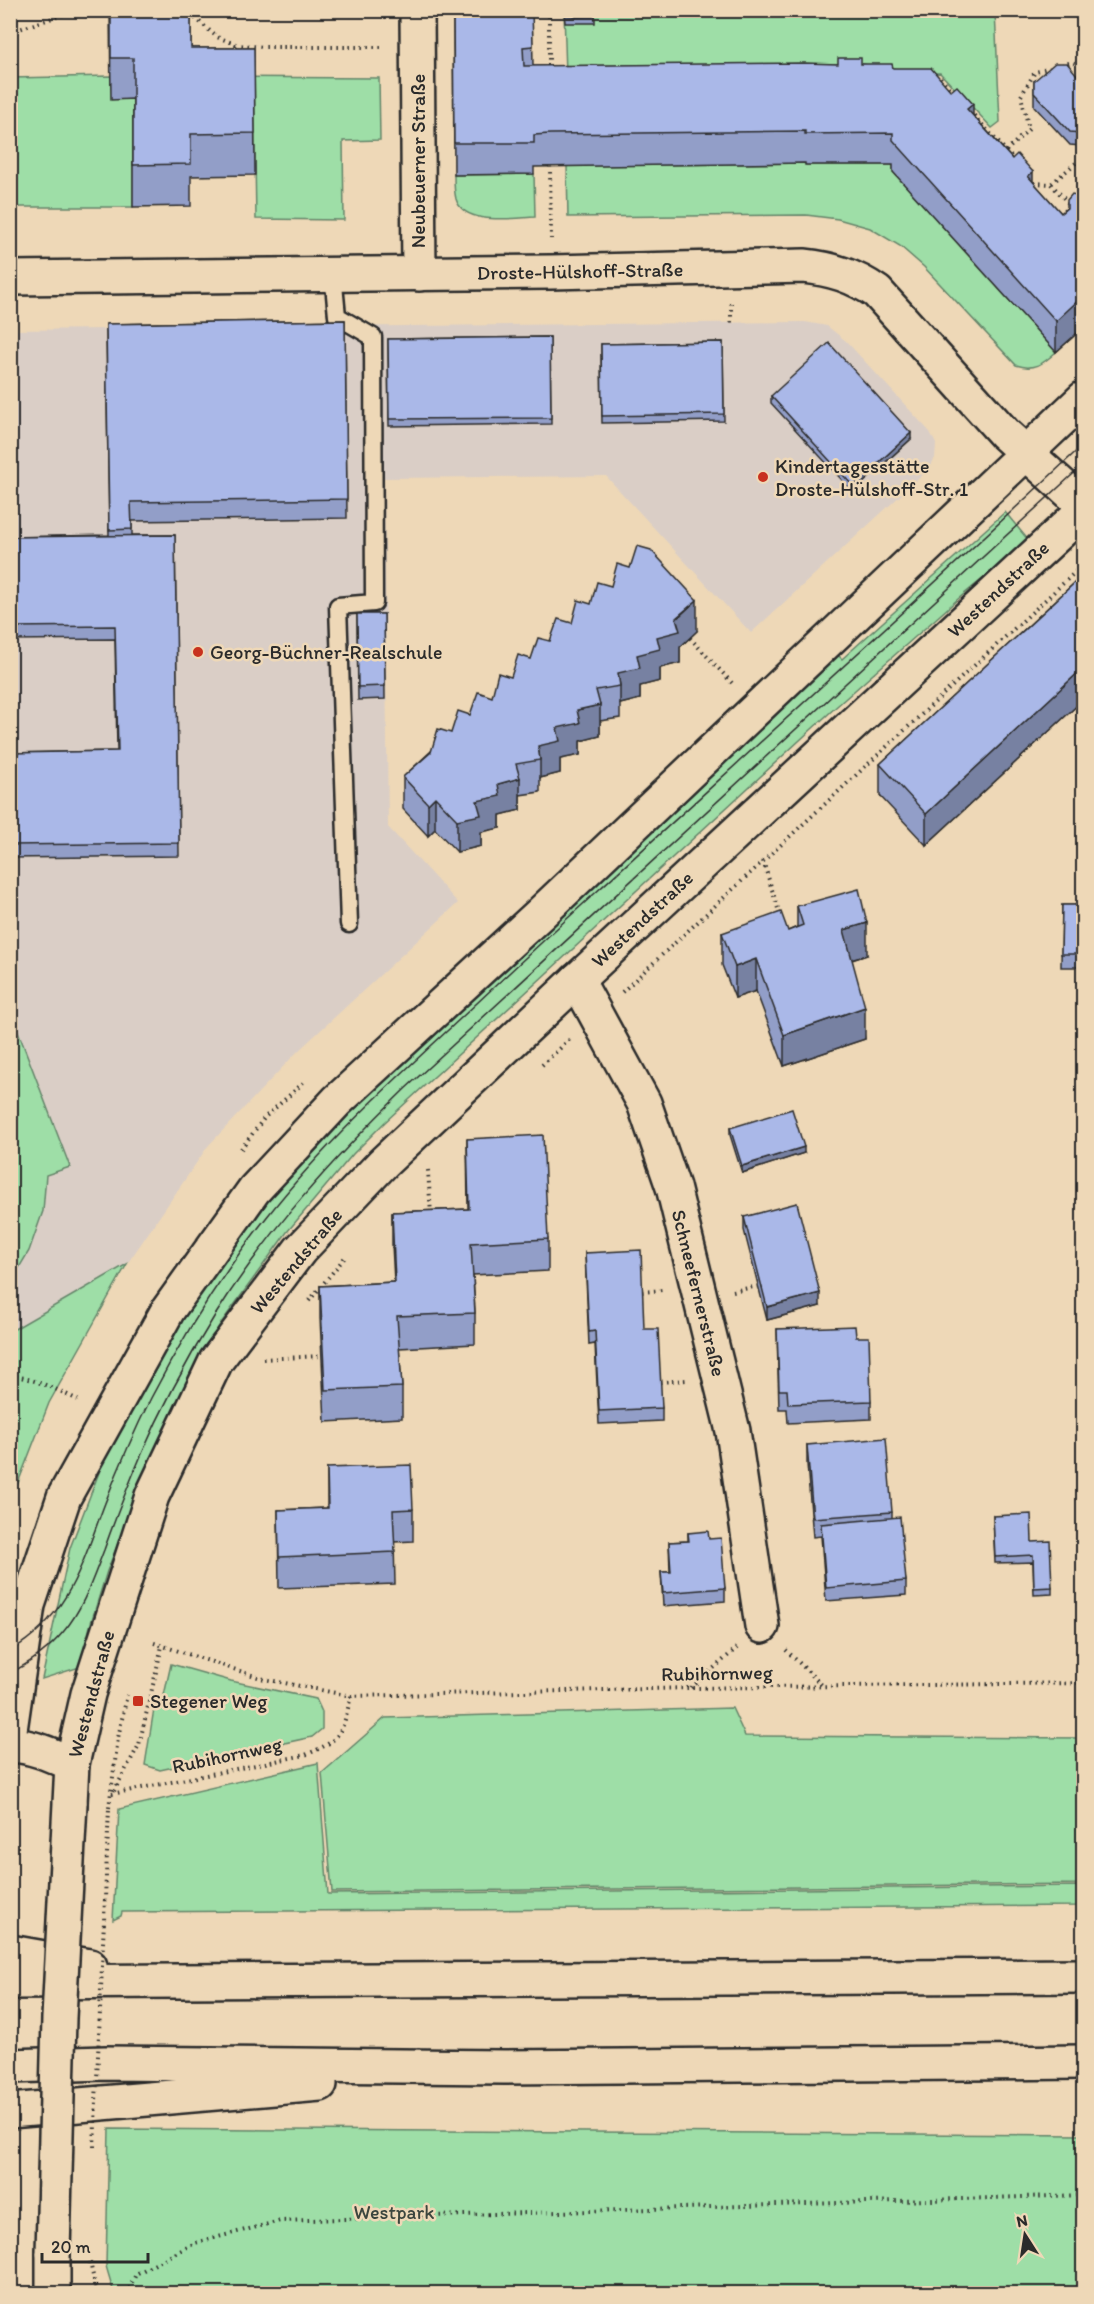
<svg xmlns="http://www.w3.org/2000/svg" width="1094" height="2304" font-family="Itim,sans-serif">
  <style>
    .built { fill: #dacec6 }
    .green { fill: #9edea7; stroke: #648469; stroke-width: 1.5 }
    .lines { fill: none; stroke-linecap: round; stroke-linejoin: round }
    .lane-casing { stroke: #2b2b2b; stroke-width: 21 }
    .street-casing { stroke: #2b2b2b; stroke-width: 38 }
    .secondary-casing { stroke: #2b2b2b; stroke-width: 38 }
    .highway-casing { stroke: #2b2b2b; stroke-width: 38 }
    .path { stroke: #2b2b2b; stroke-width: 4; stroke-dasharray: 1.5 4.5; stroke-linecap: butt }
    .lane { stroke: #eed8b7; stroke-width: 16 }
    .street { stroke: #eed8b7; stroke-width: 33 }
    .secondary { stroke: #eed8b7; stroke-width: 33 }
    .highway { stroke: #eed8b7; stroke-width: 33 }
    .tram { stroke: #2b2b2b; stroke-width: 1.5 }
    .secondary-bridge-casing { stroke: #2b2b2b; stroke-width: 38; stroke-linecap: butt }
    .path-bridge { stroke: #2b2b2b; stroke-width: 4; stroke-dasharray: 1.5 4.5; stroke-linecap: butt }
    .secondary-bridge { stroke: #eed8b7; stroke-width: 33 }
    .wall { fill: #929ec8; stroke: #2b2b2b; stroke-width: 1.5 }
    .shaded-wall { fill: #7781a2; stroke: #2b2b2b; stroke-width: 1.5 }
    .building { fill: #aab8e8; stroke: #2b2b2b; stroke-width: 1.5 }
    .poi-dot { fill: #c8321e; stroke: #eed8b7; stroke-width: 2 }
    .labels { text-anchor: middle; stroke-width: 5; stroke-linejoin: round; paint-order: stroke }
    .street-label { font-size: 20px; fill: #2b2b2b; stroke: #eed8b7 }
    .poi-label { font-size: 20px; fill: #2b2b2b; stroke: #eed8b7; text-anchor: start }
    .park-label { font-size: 20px; fill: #3c463e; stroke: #eed8b7 }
  </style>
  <rect width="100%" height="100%" fill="#eed8b7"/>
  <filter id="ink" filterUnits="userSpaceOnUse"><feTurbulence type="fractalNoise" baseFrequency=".0167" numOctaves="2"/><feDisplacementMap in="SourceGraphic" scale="12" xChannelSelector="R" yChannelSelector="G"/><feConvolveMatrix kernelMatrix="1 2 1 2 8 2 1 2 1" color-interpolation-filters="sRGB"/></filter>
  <g filter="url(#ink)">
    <path class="built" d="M805,322l22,4 19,15 84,91 6,12 -1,14 -7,12 -177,163 -145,-157 -222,2 4,349 70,76 -161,149 -89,94 -81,118 -116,67 -1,-1001z"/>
    <g class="green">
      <path d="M805,10v3l190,-2 5,111 -8,6 -52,-55 -374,1 -2,-63z"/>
      <path d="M111,76l1,23h21v108h-122l-1,-129z"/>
      <path d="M191,77l188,1 1,62 -37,1 1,79 -88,-1 -2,-130z"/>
      <path d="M805,163l1,2h87v7l163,180c-13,12 -22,19 -40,13l-92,-98 -24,-21 -30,-18 -32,-9 -32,-4 -238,2 -1,-51z"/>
      <path d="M534,174l1,43c-23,1 -71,9 -79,-18 -2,-8 -2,-16 -2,-24z"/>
      <path d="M1005,512l24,29 -71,58 -121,107 -452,416 -32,32 -66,78 -68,94 -57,107 -55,138 -17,55 -10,41 -38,12 28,-131 33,-86 81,-152 114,-153 538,-504 6,6z"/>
      <path d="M11,1013l59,154 -24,8 -3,36 -14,40 -18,30z"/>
      <path d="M127,1264l-78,139 -38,98v-170z"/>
      <path d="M171,1664l60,17 85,18 6,13v17l-10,8 -152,33 -15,-5 9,-56h7z"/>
      <path d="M732,1708l13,28 338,2v146l-751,8 -10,-119 63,-55z"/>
      <path d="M318,1763l10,131 755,-8v20l-961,6 -1,4 -8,4 6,-111z"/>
      <path d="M109,2129l974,6v158h-969l-8,-27z"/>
    </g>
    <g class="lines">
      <g class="lane-casing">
        <path id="lane" d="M333,274l4,42 36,21 1,266 -36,3 11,318"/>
      </g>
      <g class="street-casing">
        <g id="street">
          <path d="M417,10l2,264"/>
          <path d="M10,278l541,-6 253,-6c28,3 50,10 73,26l127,141 80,72"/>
          <path d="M577,980l67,123 29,84 60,244 29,195"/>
        </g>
      </g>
      <g class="secondary-casing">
        <g id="secondary">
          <path d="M10,1730l18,-125 36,-108 104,-187 86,-120 83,-89 203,-187 544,-516"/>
          <path d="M10,1745c23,1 42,10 62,19"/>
          <path d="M70,1803l2,-39 16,-70 64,-198 64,-135 84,-111 83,-87 194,-183 507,-470"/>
          <path d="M53,2253v41"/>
        </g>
      </g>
      <g class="highway-casing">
        <g id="highway">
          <path d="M10,1952l80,14"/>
          <path d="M10,1982l1074,-6"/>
          <path d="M10,2066l95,-3 399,4 580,-5"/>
          <path d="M10,2111l310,-27"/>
        </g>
      </g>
      <g class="path">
        <path d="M186,10l31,27 21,8"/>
        <path d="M549,10v61"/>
        <path d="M10,32l67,-22"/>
        <path d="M232,51l6,-6 27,2h119"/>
        <path d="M1062,65l10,-3 12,5"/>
        <path d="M935,76h4l14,16"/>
        <path d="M970,111l46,51"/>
        <path d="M1006,151l23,-22 -8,-33 14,-24 17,-4"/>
        <path d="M550,166l1,73"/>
        <path d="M1034,183l17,1 33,-28"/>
        <path d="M1051,184l18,20"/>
        <path d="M731,303v20"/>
        <path d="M690,638l42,45"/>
        <path d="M763,861l17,54"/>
        <path d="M622,992l462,-428"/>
        <path d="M542,1065l28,-26"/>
        <path d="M241,1149l24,-32 38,-34"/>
        <path d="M428,1170l3,44"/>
        <path d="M733,1291l26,-5"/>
        <path d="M642,1292l20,-2"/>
        <path d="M309,1301l37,-45"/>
        <path d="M263,1359l59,-3"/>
        <path d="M10,1375c25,4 46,14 68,25"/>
        <path d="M660,1382l26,-2"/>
        <path d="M154,1643l110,36 87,17 340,-8 393,-5"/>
        <path d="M786,1650l38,37"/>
        <path d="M691,1688l46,-40"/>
        <path d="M114,1791l25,-46 23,-99"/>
        <path d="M112,1794l193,-39c37,-15 37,-22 46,-59"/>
        <path d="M109,1808l9,-70 9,-43"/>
        <path d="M90,2262l7,32"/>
        <path d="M127,2294l9,-20 59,-31 85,-22 804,-26"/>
      </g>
      <use href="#lane" class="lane"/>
      <use href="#street" class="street"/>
      <use href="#secondary" class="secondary"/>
      <use href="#highway" class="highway"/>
      <g class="tram">
        <path d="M10,1651c60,-35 72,-88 95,-148 14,-36 29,-71 46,-105 33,-64 71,-124 115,-180 58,-74 126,-136 195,-200 44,-41 88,-83 132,-123 164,-150 329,-299 491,-451"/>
        <path d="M10,1673c20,-10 40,-25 54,-42 19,-22 29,-53 40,-81 11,-31 23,-62 36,-92 21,-49 46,-96 74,-141 53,-85 119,-158 191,-228l679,-625"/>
      </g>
      <g class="secondary-bridge-casing">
        <path id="secondary-bridge" d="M53,2253l6,-235 11,-215"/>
      </g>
      <path class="path-bridge" d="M94,2147l15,-339"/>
      <use href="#secondary-bridge" class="secondary-bridge"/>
    </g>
    <g class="wall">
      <path d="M110,10h81v38h63l1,127 -64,1v30l-58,1v-108l-22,1z"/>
      <path d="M453,10h79l1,56 328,-2 32,4 58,23 110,122 22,-20v135l-27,24 -163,-180v-7h-88v-2l-271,4v7l-80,1z"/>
      <path d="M564,10h31v13h-30z"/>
      <path d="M1034,81l49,1 -2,64 -11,-1 -36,-39z"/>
      <path d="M345,320l2,198 -215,3v14h43l4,321 -169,2v-105l107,-2 -2,-112 -105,1v-103l99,-2 -3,-211z"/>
      <path d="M550,337l1,87 -162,2 -1,-87z"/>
      <path d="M723,342l1,79 -122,2 -1,-79z"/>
      <path d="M771,396l140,43 -58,53 -82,-89z"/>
      <path d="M1083,575v125l-157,145 -46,-49v-32z"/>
      <path d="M591,604l106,27 -17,16v16l-20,5v13l-20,5v13l-20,5v14l-20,3v15l-20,5v14l-20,4v14l-20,5v14l-20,3v15l-20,5v13l-19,4v14l-24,6 -22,-23 -7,7 -25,-27v-32l67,-62 22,-18 58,-56 22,-18z"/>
      <path d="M357,614h27l1,85 -27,1z"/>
      <path d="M1083,854v18l-2,-3v-13z"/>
      <path d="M1062,905h21v62h-22z"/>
      <path d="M797,906l70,49 -15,5 13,79 -81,27 -28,-75 -21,7 -13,-33v-32l66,-2 9,-4z"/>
      <path d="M730,1128l74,25 -62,20 -12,-38z"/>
      <path d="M467,1139l81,100v32l-75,4 2,38v31l-76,4 3,39v31l-77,4 -5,-104v-32l74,-4 -2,-38v-32l76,-3z"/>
      <path d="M744,1217l76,89 -53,14 -23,-90z"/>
      <path d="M585,1253l59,76 18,79v13l-63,3 -4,-80 -6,1z"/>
      <path d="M777,1329l79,8 15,64v18l-83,4 -1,-14h-8z"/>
      <path d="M807,1445l85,67v6l14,63v14l-80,6 -5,-65 -8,1 -6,-73z"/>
      <path d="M327,1468l86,41v32l-19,1 1,42 -116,4 -1,-78 49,-2z"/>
      <path d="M993,1516l39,26 20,45v7l-18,1 -1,-33 -38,1z"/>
      <path d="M688,1533l21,6 16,49v13l-62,5 -2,-34h9l-1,-30 19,-1z"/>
    </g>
    <g class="shaded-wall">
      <path d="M973,104v31l-6,-26z"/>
      <path d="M1083,130v14l-2,2v-13z"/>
      <path d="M1033,172v32l-5,-28z"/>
      <path d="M1083,236v92l-27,24v-31z"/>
      <path d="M911,433v6l-58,53v-6z"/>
      <path d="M697,600v31l-17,16v16l-20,5v13l-20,5v13l-20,5v-18l-2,-13z"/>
      <path d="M1083,668v32l-157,145v-31z"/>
      <path d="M600,705v31l-20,5v14l-20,4v14l-20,5v-18l-2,-14 39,-36z"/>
      <path d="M520,778v32l-20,5v13l-19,4v14l-24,6v-32l41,-36z"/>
      <path d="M435,797v32l-7,7v-32z"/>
      <path d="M867,923v32l-23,7v-32z"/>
      <path d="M756,959v32l-21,7v-31z"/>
      <path d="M865,1007v32l-81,27v-31z"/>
      <path d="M804,1147v6l-62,20v-7z"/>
      <path d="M820,1293v13l-53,14v-13z"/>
    </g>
    <g class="building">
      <path d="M111,10h80v38h63l1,85 -64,1v30l-58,1v-107h-22z"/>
      <path d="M453,10h79l1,36 -10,1 1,19 280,-3 34,1v-6h23v6h31l1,4h38l20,23 6,-5 16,18 -6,5 45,50 5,-5 16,18 -5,4 33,37 6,-5v-8l5,-6 8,2 3,-3v103l-27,25 -163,-181v-7l-88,1v-3l-255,3 -16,1v8h-80z"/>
      <path d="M565,10h30v6l-30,1z"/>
      <path d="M1055,63h12l16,19v48l-2,3 -11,-1 -36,-39v-12z"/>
      <path d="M345,320l2,179 -216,3 1,27 -23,1 -3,-206z"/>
      <path d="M550,337l1,81 -162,1 -1,-80z"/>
      <path d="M723,342l1,72 -122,2 -1,-72z"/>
      <path d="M829,343l82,90 -58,53 -82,-90z"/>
      <path d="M175,535l4,308 -169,2v-92l108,-2 -3,-125 -105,1v-90z"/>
      <path d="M637,546l14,4 46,50 -21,18 4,13 -23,6 3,12 -23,6 3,13 -22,5 2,13 -24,4 4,15 -23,5 3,13 -23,5 3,13 -22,5 2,14 -24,4 4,14 -22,6 2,12 -23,5 4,14 -24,5 -22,-23 -7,7 -25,-27 28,-25 7,-23 13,4 7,-22 12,4 8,-23 14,5 6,-24 13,4 7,-22 13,4 7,-21 12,3 8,-22 14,4 6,-23 13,4 6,-22 14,4 6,-22 13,4z"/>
      <path d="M1083,575v93l-157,146 -46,-50z"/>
      <path d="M357,614h27l1,72 -27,1z"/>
      <path d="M859,889l8,34 -23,7 21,77 -81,28 -28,-76 -21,8 -13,-34 59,-21 7,19 15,-6 -6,-19z"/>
      <path d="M1062,905h21v49h-22z"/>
      <path d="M792,1109l12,38 -62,19 -12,-38z"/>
      <path d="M543,1135l5,104 -77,4 4,70 -78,3 5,71 -77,3 -5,-104 75,-4 -3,-70 77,-3 -2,-70z"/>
      <path d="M797,1203l23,90 -53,14 -23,-90z"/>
      <path d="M641,1250l3,79h14l4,79 -63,3 -4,-80 -6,1 -4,-79z"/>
      <path d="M855,1326l1,11h13l2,64 -83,3 -1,-14h-8l-2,-61z"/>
      <path d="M886,1438l6,74 -79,6 -6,-73z"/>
      <path d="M411,1465l2,44 -20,1 2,42 -116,5 -1,-47 50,-2 -1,-40z"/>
      <path d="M1031,1514l1,28 18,-1 2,46 -18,1 -1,-33 -38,2 -2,-41z"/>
      <path d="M900,1517l6,64 -80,7 -5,-64z"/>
      <path d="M708,1531l1,8 12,-1 4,50 -62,5 -2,-21h10l-2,-30 20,-1 -1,-8z"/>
    </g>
  </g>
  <g class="poi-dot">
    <circle cx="763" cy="477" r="6"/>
    <circle cx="198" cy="652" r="6"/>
    <rect x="132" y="1695" width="12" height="12" rx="3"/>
  </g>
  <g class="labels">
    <g class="street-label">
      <text transform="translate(418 161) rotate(-90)" y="7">Neubeuerner Straße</text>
      <text transform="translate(580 271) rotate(-1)" y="7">Droste-Hülshoff-Straße</text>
      <text transform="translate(998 589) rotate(-43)" y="7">Westendstraße</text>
      <text transform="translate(642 919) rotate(-43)" y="7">Westendstraße</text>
      <text transform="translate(296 1261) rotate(-50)" y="7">Westendstraße</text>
      <text transform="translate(699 1293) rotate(76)" y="7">Schneefernerstraße</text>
      <text transform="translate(717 1673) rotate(-1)" y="7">Rubihornweg</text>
      <text transform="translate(91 1694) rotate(-75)" y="7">Westendstraße</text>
      <text transform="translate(227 1755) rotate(-12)" y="7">Rubihornweg</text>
    </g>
    <g class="poi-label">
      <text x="775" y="473">Kindertagesstätte<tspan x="775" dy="23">Droste-Hülshoff-Str. 1</tspan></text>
      <text x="210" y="659">Georg-Büchner-Realschule</text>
      <text x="150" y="1708">Stegener Weg</text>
    </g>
    <g class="park-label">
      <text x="394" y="2219">Westpark</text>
    </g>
  </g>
  <rect width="1094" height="2304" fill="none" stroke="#eed8b7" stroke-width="36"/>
  <rect x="18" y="18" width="1058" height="2268" fill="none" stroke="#2b2b2b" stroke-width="2" filter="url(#ink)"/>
  <g transform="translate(1025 2235) rotate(348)" stroke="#eed8b7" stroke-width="4.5" paint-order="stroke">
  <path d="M0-4.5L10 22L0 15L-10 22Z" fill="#2b2b2b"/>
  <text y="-9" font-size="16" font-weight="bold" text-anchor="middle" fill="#2b2b2b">N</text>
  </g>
  <path d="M42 2253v9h106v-9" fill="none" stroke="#2b2b2b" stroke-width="3"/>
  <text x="51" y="2253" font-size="18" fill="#2b2b2b" stroke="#eed8b7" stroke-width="4.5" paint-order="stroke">20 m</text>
</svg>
